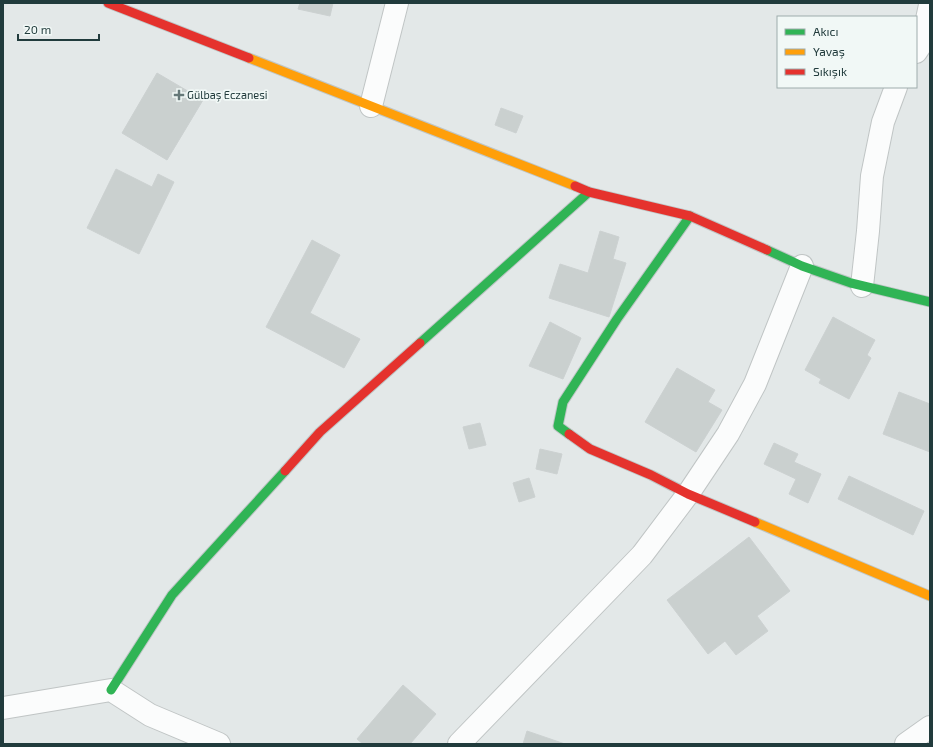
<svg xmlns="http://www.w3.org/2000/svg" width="933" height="747" font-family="'Exo 2',sans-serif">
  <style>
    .building { fill: #cad0cf; stroke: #ccd1d1 }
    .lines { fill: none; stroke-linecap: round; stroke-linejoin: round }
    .street-casing { stroke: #c0c5c5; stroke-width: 24 }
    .fast-casing { stroke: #bfc6c6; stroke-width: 11 }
    .slow-casing { stroke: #bfc6c6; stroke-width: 11 }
    .jam-casing { stroke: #bfc6c6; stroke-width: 11 }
    .street { stroke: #fbfcfc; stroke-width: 22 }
    .fast { stroke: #30b455; stroke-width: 9 }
    .slow { stroke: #ff9f0a; stroke-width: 9 }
    .jam { stroke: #e5322d; stroke-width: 9 }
    .poi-dot { fill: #657878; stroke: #f1f8f6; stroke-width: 1.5 }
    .labels { text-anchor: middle; stroke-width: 3.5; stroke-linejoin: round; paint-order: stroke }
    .poi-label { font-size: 11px; fill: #213b3c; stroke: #f1f8f6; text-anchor: start }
  </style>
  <rect width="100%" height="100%" fill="#e3e8e8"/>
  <g class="building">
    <path d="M300,3h33l-3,13 -32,-7z"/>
    <path d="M157,73l46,27 -36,60 -45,-27z"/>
    <path d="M501,108l22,8 -7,17 -21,-8z"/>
    <path d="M116,169l36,18 6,-13 16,8 -35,72 -52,-26z"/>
    <path d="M600,231l19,6 -6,22 13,4 -17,54 -60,-19 11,-34 28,9z"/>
    <path d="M312,240l28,15 -30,58 50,26 -16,29 -78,-41z"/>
    <path d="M833,317l42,23 -8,15 4,3 -22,41 -30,-16 2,-4 -16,-9z"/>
    <path d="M550,322l31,16 -18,41 -34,-13z"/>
    <path d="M677,368l38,22 -7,12 14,8 -26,42 -51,-30z"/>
    <path d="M899,392l31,12v48l-47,-18z"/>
    <path d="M480,423l6,22 -17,4 -6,-22z"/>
    <path d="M774,443l24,11 -4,8 27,12 -13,29 -19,-9 7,-15 -32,-15z"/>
    <path d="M540,449l22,5 -5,20 -21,-5z"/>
    <path d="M849,476l75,35 -11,24 -75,-36z"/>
    <path d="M529,478l6,19 -16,5 -6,-19z"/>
    <path d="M749,537l41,54 -33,25 11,15 -32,24 -11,-14 -17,13 -41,-54z"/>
    <path d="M403,685l33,29 -26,30h-47l-6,-5z"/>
    <path d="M527,731l38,13h-42z"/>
  </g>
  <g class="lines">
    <g class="street-casing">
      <g id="street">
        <path d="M916,52l6,-9 8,-38"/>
        <path d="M371,106l26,-103"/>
        <path d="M862,286l6,-55 4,-55 11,-54 13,-35"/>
        <path d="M3,708l108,-18 39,25 69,29"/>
        <path d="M459,744l183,-189 46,-61 40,-60 27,-50 47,-118"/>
        <path d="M906,744l24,-17"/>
      </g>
    </g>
    <g class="fast-casing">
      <g id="fast">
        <path d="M767,250l35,16 49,17 79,19"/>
        <path d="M420,343l169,-151"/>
        <path d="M569,434l-11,-8 5,-24 54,-83 73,-103"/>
        <path d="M111,690l61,-95 113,-124"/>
      </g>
    </g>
    <g class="slow-casing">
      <g id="slow">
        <path d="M249,58l326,128"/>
        <path d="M755,522l175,74"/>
      </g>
    </g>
    <g class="jam-casing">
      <g id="jam">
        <path d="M108,3l141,55"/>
        <path d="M575,186l14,6 101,24 77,34"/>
        <path d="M569,434l21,15 61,26 37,19 67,28"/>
        <path d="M285,471l35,-39 100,-89"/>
      </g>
    </g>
    <use href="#street" class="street"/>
    <use href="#fast" class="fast"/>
    <use href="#slow" class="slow"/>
    <use href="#jam" class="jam"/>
  </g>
  <path class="poi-dot" d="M177 89h4v4h4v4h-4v4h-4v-4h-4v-4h4z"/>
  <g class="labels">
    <g class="poi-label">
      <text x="187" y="99">Gülbaş Eczanesi</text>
    </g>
  </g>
  <rect width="933" height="747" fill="none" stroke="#213b3c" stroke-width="8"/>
  <rect x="777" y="16" width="140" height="72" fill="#f1f8f6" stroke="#9eacac"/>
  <rect x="785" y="29" width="20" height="6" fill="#30b455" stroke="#9eacac"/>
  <text x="813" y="36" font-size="12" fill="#213b3c">Akıcı</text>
  <rect x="785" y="49" width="20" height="6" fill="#ff9f0a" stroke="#9eacac"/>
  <text x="813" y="56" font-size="12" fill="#213b3c">Yavaş</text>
  <rect x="785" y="69" width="20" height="6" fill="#e5322d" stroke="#9eacac"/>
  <text x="813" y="76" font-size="12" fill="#213b3c">Sıkışık</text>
  <path d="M18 34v6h81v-6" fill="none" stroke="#213b3c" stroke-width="2"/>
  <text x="24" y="34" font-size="12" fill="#213b3c" stroke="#f1f8f6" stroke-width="3" paint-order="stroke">20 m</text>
</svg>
